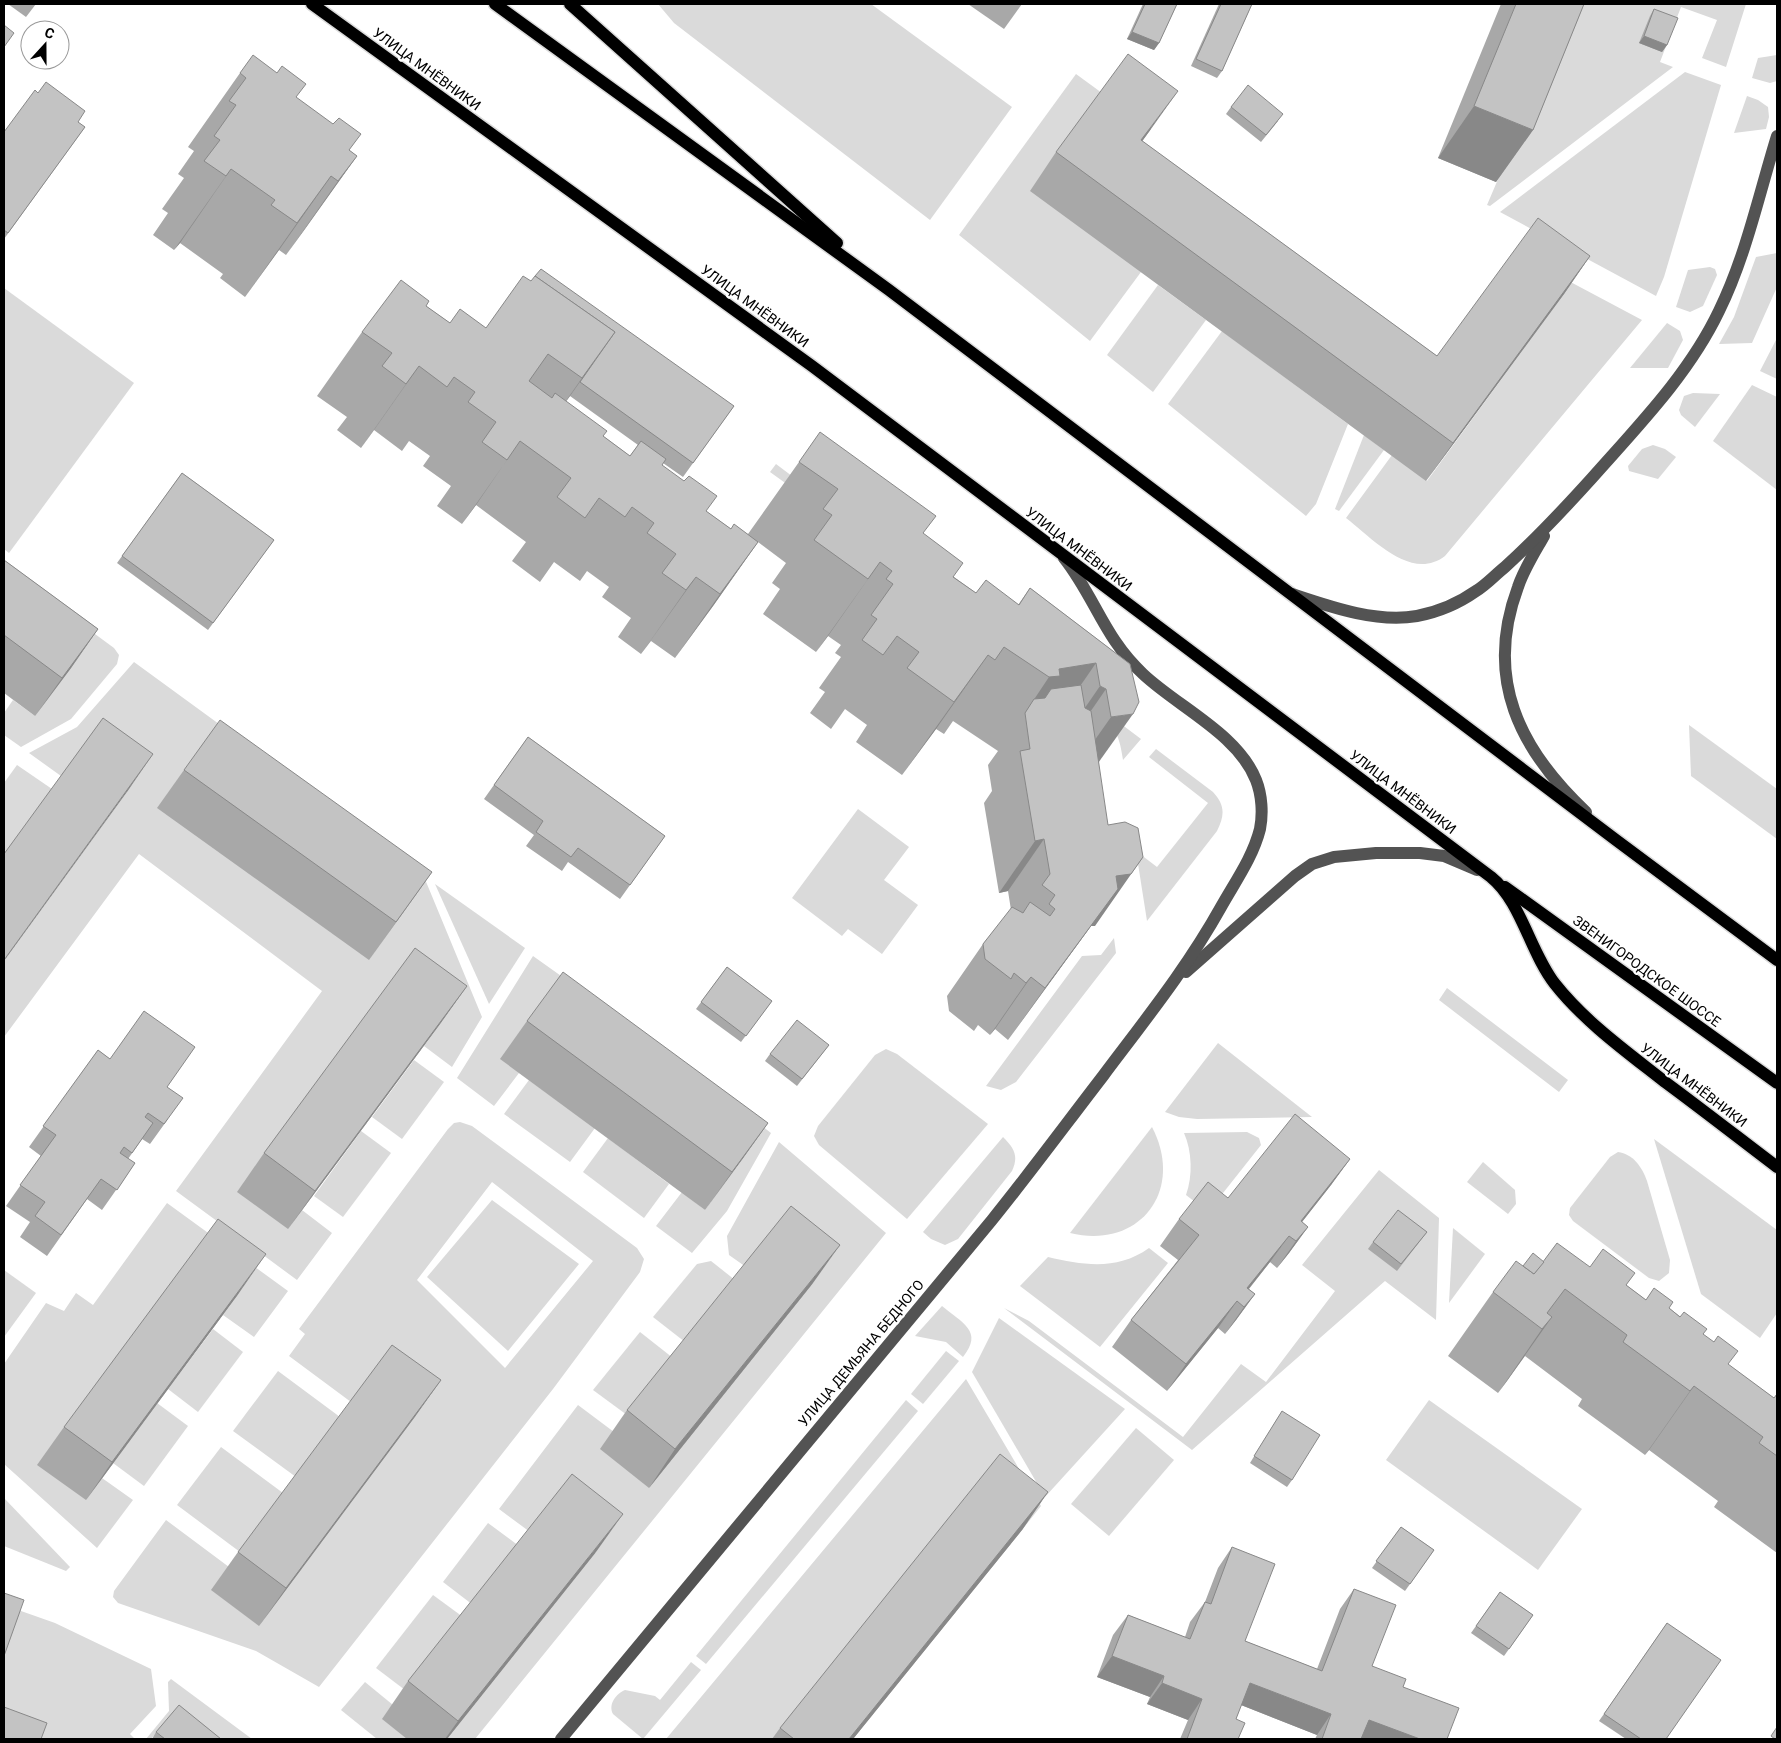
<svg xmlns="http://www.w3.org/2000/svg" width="1781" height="1743" font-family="Roboto,sans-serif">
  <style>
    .green { fill: #dadada; fill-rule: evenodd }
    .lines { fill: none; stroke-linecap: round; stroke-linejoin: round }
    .major-casing { stroke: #dbdbdb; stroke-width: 15 }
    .minor { stroke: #535353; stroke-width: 12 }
    .major { stroke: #000; stroke-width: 12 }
    .wall { fill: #a8a8a8; fill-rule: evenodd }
    .shaded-wall { fill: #888 }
    .building { fill: #c3c3c3; stroke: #888 }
    .labels { text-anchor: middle; stroke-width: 4.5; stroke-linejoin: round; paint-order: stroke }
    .street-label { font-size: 14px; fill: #000; stroke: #fff }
  </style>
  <rect width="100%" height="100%" fill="#fff"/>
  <g class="green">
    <path d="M658,4h213l141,103 -82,113 -256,-197z"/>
    <path d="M1573,4h173l-20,63 -24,-9 15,-38 -36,-13 -21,55 13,5 -183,139 -3,-1z"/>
    <path d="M1777,55v26l-7,2 -18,-5 6,-20z"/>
    <path d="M1685,72l36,13 -57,192 -8,19 -156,-84z"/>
    <path d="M1076,74l26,19 39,179 -51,69 -131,-106z"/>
    <path d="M1747,96l11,4 10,7 1,10 -3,12 -32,4z"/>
    <path d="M1514,252l128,68 -197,236c-34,26 -73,-18 -99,-38l46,-63 35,26 136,-186z"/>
    <path d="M1777,253v34l-25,56 -33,1 15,-27 22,-60z"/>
    <path d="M1710,267l5,2 2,6 -14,31 -13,6 -14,-5 12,-37z"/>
    <path d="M1158,285l48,35 -53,72 -46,-37z"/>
    <path d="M4,288l130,95 -125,170 -5,-4z"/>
    <path d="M1667,323l13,8 3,9 -15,28h-38z"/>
    <path d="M1222,331l126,93 -32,80 -10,12 -138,-112z"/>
    <path d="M1777,338v41l-17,-8z"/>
    <path d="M1752,385l25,12v93l-64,-49z"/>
    <path d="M1693,393l27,1 -25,33 -14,-12 -2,-5 5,-14z"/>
    <path d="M1364,435l20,15 -45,61 -4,-2z"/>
    <path d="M1653,445l12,4 11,8 -18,22 -29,-8 -1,-5 14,-17z"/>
    <path d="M776,464l365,275 -18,21c-4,-29 -10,-35 -30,-55l-323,-233z"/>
    <path d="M4,567l110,81 5,7 -2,9 -46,55 -50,28 -17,-12v-22l9,-13 22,16z"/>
    <path d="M134,662l288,210 60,145 -30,50 -28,-21 16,-22 -152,205 14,-19 30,23 -35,47 -121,-89 146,-200 -183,-137 -135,183v-76l123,-169 -66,-16 -32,-23 48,-26z"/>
    <path d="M1689,725l88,64v50l-86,-63z"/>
    <path d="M1156,749l57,43c12,13 12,23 4,39l-70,90 -11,-70 21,16 51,-64 -59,-46z"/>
    <path d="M17,765l35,24 -47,64 -1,-70z"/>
    <path d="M858,809l51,38 -25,33 34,25 -36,49 -34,-25 -6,7 -50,-38z"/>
    <path d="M435,884l90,64 -36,56z"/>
    <path d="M1114,938l2,15 -100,129 -15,8 -15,-4 96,-130 19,-1z"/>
    <path d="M533,956l107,76 131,101 -44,78 -35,42 -36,-27 26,-34 23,18 36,-49 -222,-88 -25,33 -37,-28z"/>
    <path d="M1447,988l121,92 -9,12 -120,-92z"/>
    <path d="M1218,1043l94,74 -115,2 -18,-2 -14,-5z"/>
    <path d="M886,1049l11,5 91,70 -81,95 -88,-74 -5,-9 4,-10 57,-71z"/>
    <path d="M414,1060l30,22 -42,57 -30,-22z"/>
    <path d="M529,1080l66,48 -25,34 -66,-48z"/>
    <path d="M460,1122l12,4 165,122 7,11 -4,13 -87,117 -234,298 -63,-36 -138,-48 -5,-6 1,-6 52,-71 63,47 122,-165 -62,-46 16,-22 -6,-5 149,-200 6,-6zM492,1182l101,79 -88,107 -88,-88z"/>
    <path d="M1152,1127c33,63 -12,123 -82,106z"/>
    <path d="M361,1131l30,22 -48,64 -29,-21z"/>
    <path d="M1247,1132l12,6 2,7 -53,67 -22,-17c7,-19 6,-44 -2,-62z"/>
    <path d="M1003,1137c11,11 16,19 9,34l-54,68 -13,6 -14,-6 -8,-7z"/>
    <path d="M608,1138l61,46 -25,34 -61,-46z"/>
    <path d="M1654,1139l123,91v83l-17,25 -59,-44z"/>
    <path d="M779,1142l107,91 -411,506h-28l149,-187 -66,-20 -31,-23 79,-104 36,27 132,-165 -17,-12 -2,-19z"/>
    <path d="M1618,1152c15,2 24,15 29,29l23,79 -1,13 -10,8 -10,-3 -76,-57 -4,-6 1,-7 40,-51z"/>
    <path d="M1483,1162l32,28 1,14 -8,10 -41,-32z"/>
    <path d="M1379,1170l60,48 -3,102 -51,-39 -193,169 -188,-142 25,13 154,116 58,-73 25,18 69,-91 -33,-26z"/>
    <path d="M492,1200l87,64 -71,87 -81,-74z"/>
    <path d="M167,1203l121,88 -34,46 -31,-22 16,-22 -153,207 16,-22 31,22 -36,48 -93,-84v-100l42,-61 18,8 12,-18 17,12z"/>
    <path d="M1453,1228l32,26 -36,49z"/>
    <path d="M1149,1248l19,15 -68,84 -80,-61 28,-29c35,8 69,14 101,-9z"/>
    <path d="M711,1261l24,19 -50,62 -32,-25 44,-53z"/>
    <path d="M4,1270l32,23 -32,44z"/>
    <path d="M942,1306c20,17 42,25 21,51l-17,-15 -31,-6z"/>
    <path d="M999,1318l126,91 -80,88 -73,-125z"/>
    <path d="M213,1329l30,23 -45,60 -30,-23z"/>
    <path d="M640,1332l33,26 -46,57 -34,-25z"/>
    <path d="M946,1351l13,10 -36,43 -12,-10z"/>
    <path d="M278,1371l62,46 -44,60 -63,-46z"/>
    <path d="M966,1379l75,127 -19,24 -48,-38 -199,247h-109z"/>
    <path d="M906,1400l12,11 -212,253 -10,-8z"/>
    <path d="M1429,1400l153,109 -44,61 -152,-110z"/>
    <path d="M157,1403l31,23 -44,60 -31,-23z"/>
    <path d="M1136,1428l38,32 -65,76 -38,-32z"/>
    <path d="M221,1447l62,46 -43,59 -63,-47z"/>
    <path d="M4,1498l66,69 -4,4 -62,-25z"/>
    <path d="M488,1523l31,23 -46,59 -30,-23z"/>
    <path d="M433,1595l30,22 -58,73 -29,-22z"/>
    <path d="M4,1605l51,18 96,46 5,37 -26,28 5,5h-131z"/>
    <path d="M691,1662l10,8 -58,69 -30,-25c-5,-10 3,-20 12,-24l30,6 5,4z"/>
    <path d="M171,1679l81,60h-44l-34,-27 -23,27h-5l23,-28 -1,-29z"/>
    <path d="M365,1682l28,23 14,34h-30l-36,-29z"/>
  </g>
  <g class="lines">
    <g class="major-casing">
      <g id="major">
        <path d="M312,4l500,362 679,511c30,24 39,75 64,107 30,38 72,68 110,98 38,28 75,57 112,85"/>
        <path d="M495,4l394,286 727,550 161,120"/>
        <path d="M570,4l267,239"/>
        <path d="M1505,887l272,196"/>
      </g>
    </g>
    <g class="minor">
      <path d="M1544,536c-9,16 -20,33 -26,51 -34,91 1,162 68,225"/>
      <path d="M1292,594c39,13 84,29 125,22 21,-4 42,-13 59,-25 10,-6 19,-16 29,-24 31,-28 59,-58 87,-89 46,-52 97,-104 127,-167 27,-55 40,-117 58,-175"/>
      <path d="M1186,972l109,-96 17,-12 22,-7 42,-4h44l24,3 33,14"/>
      <path d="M561,1739l431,-519c38,-47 74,-96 111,-144 42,-56 84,-108 118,-169 14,-25 32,-50 39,-78 3,-15 2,-34 -4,-49 -18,-46 -78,-73 -113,-106 -39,-36 -48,-77 -79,-116"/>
    </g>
    <use href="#major" class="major"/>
  </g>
  <g class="wall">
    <path d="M8,4h28l-10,13z"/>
    <path d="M968,4h54l-18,25z"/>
    <path d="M1143,4h34l-18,39 -5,7 -27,-11z"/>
    <path d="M1219,4h33l-30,67 -5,7 -26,-12z"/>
    <path d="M1501,4h83l-51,126 -37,52 -58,-24z"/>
    <path d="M1654,9l13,36 -5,7 -23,-9 11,-27z"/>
    <path d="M240,73l57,25 52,52 8,6 -71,99 -7,-5 -34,47 -25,-19 3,-4 -43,-31 -6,7 -21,-15 15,-22 -6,-4 22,-31 -6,-4 16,-23 -6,-4z"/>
    <path d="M1231,107l47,14 -17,21 -35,-28z"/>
    <path d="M78,122l7,5 -81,112v-107z"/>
    <path d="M1151,129l-9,12 295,215 153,-100 -26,38 -138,187 -396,-290 26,-39z"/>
    <path d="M426,306l24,17 36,5 248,78 -51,71 -20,-14 -1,2 44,46 25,18 17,5 51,-72 124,72 31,43 22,16 42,12 12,-17 100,76 -31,98 -4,164h-4l-83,114 -13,-11 -5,6 -12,-10 -4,6 -25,-20 -2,-15 36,-52 28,-34 -3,-19 -9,2 -15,-90 8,-12 -4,-26 10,-14 -45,-30 -9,13 -8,-5 -34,46 -46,-33 11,-17 -22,-16 -14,20 -21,-16 15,-21 -6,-4 22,-31 -6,-4 6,-8 -13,-9 -12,16 -53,-38 17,-25 -8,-6 14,-20 -28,-21 -45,64 -38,52 -24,-17 -10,13 -23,-17 13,-19 -29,-21 7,-10 -22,-16 -7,10 -26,-19 -14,20 -28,-21 14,-19 -50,-37 -14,19 -25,-18 14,-20 -28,-20 7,-10 -21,-15 -7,10 -28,-21 -13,18 -24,-18 10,-13 -30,-21 45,-64zM570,396l68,49 -8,11 -27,-20 -37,-35z"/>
    <path d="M182,473l92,67 -66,90 -91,-67z"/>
    <path d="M4,560l94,69 -27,39 -36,48 -31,-23z"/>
    <path d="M528,737l137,99 -45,63 -52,-37 -6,9 -36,-25 8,-11 -50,-36z"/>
    <path d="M184,770l248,102 -63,88 -212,-152z"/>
    <path d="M727,967l45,34 -31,41 -45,-33z"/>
    <path d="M467,986l-27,38 -152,205 -51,-37 27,-39z"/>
    <path d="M527,1021l241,102 -27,38 -36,49 -205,-151z"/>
    <path d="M829,1045l-32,41 -32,-25 5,-7z"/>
    <path d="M98,1050l12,9 57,28 1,32 -18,25 -8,-5 -14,20 7,4 -33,47 -15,-11 -40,57 -27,-19 10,-15 -24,-16 35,-50 -12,-9z"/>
    <path d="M1350,1159l-19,26 -29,37 6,5 -19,26 -12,15 -7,-6 -21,27 6,5 -19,26 -11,14 -7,-6 -51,63 -55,-44 19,-27 47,-60 -18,-14 19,-27 49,-21z"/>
    <path d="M1427,1232l-30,39 -29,-22 5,-7z"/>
    <path d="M1544,1262l46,5 36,18 20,15 23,8 34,26 25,31 46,33 3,-4v159l-63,-46 4,-6 -69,-51 -4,5 -67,-49 4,-7 -57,-43 -27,37 -50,-37 45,-64 30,-26z"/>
    <path d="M813,1283l-164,205 -49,-39 27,-39z"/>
    <path d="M239,1293l-153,207 -49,-35 27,-38z"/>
    <path d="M441,1380l-27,38 -155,208 -48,-36 27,-38z"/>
    <path d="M1282,1411l10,69 -5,7 -37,-24z"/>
    <path d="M1048,1492l-26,38 -169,209h-81l8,-11z"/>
    <path d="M1401,1527l33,23 -29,41 -33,-23z"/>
    <path d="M1232,1547l13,94 72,28 23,-60 14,-20 18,77 31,21 44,52h-132l2,-4 -76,-30 -5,14 2,20h-58l8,-19 -41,-16 3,-7 -53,-20 16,-42 15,-20 57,22 5,-15 15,-20 13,-34z"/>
    <path d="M596,1552l-149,187h-40l-25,-20 26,-38z"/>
    <path d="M1500,1592l33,23 -29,41 -33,-23z"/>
    <path d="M1667,1623l-1,116h-40l-27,-18z"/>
    <path d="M156,1732l65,7h-69z"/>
  </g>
  <g class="shaded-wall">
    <path d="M1132,32l27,11 -5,7 -27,-11z"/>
    <path d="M1644,36l23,9 -5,7 -23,-9z"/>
    <path d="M1178,91l-27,38 -36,50 26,-39z"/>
    <path d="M1474,106l59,24 -37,52 -58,-24z"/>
    <path d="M357,156l-52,73 -19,26 52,-74z"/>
    <path d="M231,169l-51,74 -6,7 52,-74z"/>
    <path d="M331,176l-52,74 -34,47 52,-74z"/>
    <path d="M1590,256l-26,38 -138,187 27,-38z"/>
    <path d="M615,332l-45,64 -33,46 45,-64z"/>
    <path d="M419,366l-45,64 -13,18 45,-64z"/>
    <path d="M520,441l-44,64 -14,19 45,-64z"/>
    <path d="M758,542l-45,64 -38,52 45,-64z"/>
    <path d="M880,562l-52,74 -12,16 52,-73z"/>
    <path d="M696,577l-55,77 45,-64z"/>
    <path d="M98,629l-27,39 -36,48 27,-38z"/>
    <path d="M988,655l-52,74 -34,46 52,-73z"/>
    <path d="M1096,663l-51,74 -20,-24 24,-36 10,-8z"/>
    <path d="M1100,686l6,3 -51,74 -6,-3z"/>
    <path d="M1133,714l-52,73 -22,4 52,-74z"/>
    <path d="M153,754l-26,38 -123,169v-1z"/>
    <path d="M1044,839l-36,52 -9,2 36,-52z"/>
    <path d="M1143,857l-48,69h-4l-83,114 37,-52 71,-112z"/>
    <path d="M432,872l-27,38 -36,50 27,-38z"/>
    <path d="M1031,977l-36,52 -5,6 36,-52z"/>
    <path d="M467,986l-27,38 -152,205 27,-38z"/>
    <path d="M768,1123l-27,38 -36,49 27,-38z"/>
    <path d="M1350,1159l-19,26 -41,52 11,-16z"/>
    <path d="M1308,1227l-19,26 -12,15 19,-27z"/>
    <path d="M1289,1236l-19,26 -32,40 9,-14z"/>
    <path d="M840,1245l-27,38 -164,205 26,-39z"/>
    <path d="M266,1254l-27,39 -153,207 26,-38z"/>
    <path d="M1255,1294l-19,26 -11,14 19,-27z"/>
    <path d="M1237,1301l-19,27 -51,63 19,-27z"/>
    <path d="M1552,1317l-45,64 -9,12 44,-64z"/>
    <path d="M441,1380l-27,38 -155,208 27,-38z"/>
    <path d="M1694,1386l-45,64 -4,5 45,-64z"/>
    <path d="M1048,1492l-26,38 -169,209h-4z"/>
    <path d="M623,1514l-27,38 -149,187h-2l13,-18z"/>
    <path d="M1112,1656l52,20 -14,21 -53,-20z"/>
    <path d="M1162,1683l40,16 -14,21 -41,-16z"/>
    <path d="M1250,1683l81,31 -14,21 -81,-32z"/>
    <path d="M1369,1720l51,19h-65z"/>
  </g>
  <g class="building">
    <path d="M1145,4h32l-18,39 -27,-11z"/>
    <path d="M1221,4h31l-30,67 -26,-12z"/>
    <path d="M1516,4h68l-51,126 -59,-24z"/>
    <path d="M1654,9l24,9 -11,27 -23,-9z"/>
    <path d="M4,25l10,8 -10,14z"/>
    <path d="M1128,54l50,37 -37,49 296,216 101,-138 52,38 -137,187 -397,-291z"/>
    <path d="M253,55l24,18 5,-7 24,18 -10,13 37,27 6,-6 22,16 -12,16 8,6 -19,25 -7,-5 -34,47 -26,-18 4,-5 -44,-31 -5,7 -22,-15 16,-21 -6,-4 22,-31 -7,-4 17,-23 -6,-5z"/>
    <path d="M46,82l39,29 -7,11 7,5 -77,106 -4,-3v-98l31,-42 3,3z"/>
    <path d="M1248,85l35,29 -17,21 -35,-28z"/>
    <path d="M541,269l193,137 -41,57 -113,-81 35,-50 -80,-56z"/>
    <path d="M523,276l8,5 4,-5 80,56 -33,46 -34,-24 -19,27 23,17 3,-5 52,38 -4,5 27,20 11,-15 25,18 -4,6 22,16 5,-5 28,20 -11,15 25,18 3,-5 24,18 -38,52 -24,-17 -10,13 -24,-17 14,-19 -29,-21 7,-10 -22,-16 -7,10 -26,-19 -14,20 -28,-21 14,-19 -51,-37 -13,19 -25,-18 14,-20 -28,-20 7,-10 -21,-15 -7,10 -28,-21 -13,18 -24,-18 10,-13 -30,-21 39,-52 28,21 -3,5 24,17 10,-14 26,19z"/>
    <path d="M820,432l116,84 -13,17 40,30 -10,14 23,16 10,-13 33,25 11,-17 100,76 9,38 -6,12 -22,3 -5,-28 -6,-3 -4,-23 -37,6 1,7 -11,1 -45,-30 -9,13 -7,-5 -34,47 -47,-34 12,-16 -22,-16 -14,19 -21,-15 15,-21 -6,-4 22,-31 -7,-5 6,-8 -12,-9 -12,17 -54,-39 18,-25 -9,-6 15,-20 -39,-27z"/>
    <path d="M182,473l92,67 -61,83 -91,-67z"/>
    <path d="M4,560l94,69 -36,49 -58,-43z"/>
    <path d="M1081,685l4,23 6,3 17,114 17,-3 13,6 5,29 -12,17 -15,2 2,13 -73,99 -14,-11 -5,6 -12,-10 -3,6 -26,-20 -2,-15 29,-37 11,6 7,-11 20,14 5,-7 -6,-5 6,-9 -13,-10 8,-11 -6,-35 -9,2 -15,-90 10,-2 -5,-36 9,-14 11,-1 6,-9z"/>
    <path d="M103,718l50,36 -149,206v-106z"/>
    <path d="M220,720l212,152 -36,50 -212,-152z"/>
    <path d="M528,737l137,99 -35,49 -52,-37 -7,9 -35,-25 7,-11 -49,-36z"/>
    <path d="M415,948l52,38 -152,205 -51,-38z"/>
    <path d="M727,967l45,34 -26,35 -45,-34z"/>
    <path d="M563,972l205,151 -36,49 -205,-151z"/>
    <path d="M144,1011l51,36 -28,40 16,11 -19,26 -16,-11 -3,4 8,6 -21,30 -8,-6 -4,6 15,10 -18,27 -16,-11 -40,56 -26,-19 10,-14 -25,-17 36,-50 -13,-9 55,-76 12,9z"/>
    <path d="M797,1020l32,25 -27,34 -32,-25z"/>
    <path d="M1295,1114l55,45 -49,62 7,6 -12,14 -7,-5 -42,52 8,6 -11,13 -7,-6 -51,63 -55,-44 68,-85 -20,-16 29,-37 20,16z"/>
    <path d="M791,1206l49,39 -165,204 -48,-39z"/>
    <path d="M1398,1210l29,22 -26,32 -28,-22z"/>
    <path d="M218,1219l48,35 -154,208 -48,-35z"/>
    <path d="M1557,1243l33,24 13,-18 32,24 -9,12 20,15 8,-12 19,14 -4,6 11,9 4,-5 23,17 -4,5 11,8 4,-6 20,15 -10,13 46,34 3,-4v62l-18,-13 4,-6 -69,-51 -4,5 -67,-49 4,-7 -62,-46 -18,24 5,4 -10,12 -49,-37 23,-31 18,13z"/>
    <path d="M1533,1253l11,9 -10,12 -11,-8z"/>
    <path d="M392,1345l49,35 -155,208 -48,-36z"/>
    <path d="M1282,1411l38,24 -28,45 -38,-24z"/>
    <path d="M1000,1454l48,38 -199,247h-55l-14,-11z"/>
    <path d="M572,1474l51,40 -165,207 -50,-40z"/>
    <path d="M1401,1527l33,23 -24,34 -34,-23z"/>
    <path d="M1232,1547l43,17 -30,77 77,30 32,-82 42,16 -24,61 34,13 -3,8 56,21 -12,31h-27l-51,-19 -8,19h-39l9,-25 -81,-31 -14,36 9,4 -7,16h-51l15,-40 -40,-16 2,-7 -52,-20 16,-41 62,24 15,-37 6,2z"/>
    <path d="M1500,1592l33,23 -24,34 -33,-23z"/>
    <path d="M4,1593l20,7 -20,56z"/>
    <path d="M1667,1623l54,37 -55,79h-25l-37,-25z"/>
    <path d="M179,1705l42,34h-56l-9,-7z"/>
    <path d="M4,1707l43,16 -6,16h-37z"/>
    <path d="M1777,1727v12h-2l-4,-3z"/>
  </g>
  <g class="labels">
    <g class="street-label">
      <text transform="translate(427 69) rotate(36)" y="5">УЛИЦА МНЁВНИКИ</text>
      <text transform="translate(755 306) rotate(36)" y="5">УЛИЦА МНЁВНИКИ</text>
      <text transform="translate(1079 549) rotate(37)" y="5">УЛИЦА МНЁВНИКИ</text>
      <text transform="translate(1403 792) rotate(37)" y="5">УЛИЦА МНЁВНИКИ</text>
      <text transform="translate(1647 971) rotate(36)" y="5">ЗВЕНИГОРОДСКОЕ ШОССЕ</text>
      <text transform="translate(1694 1085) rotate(37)" y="5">УЛИЦА МНЁВНИКИ</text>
      <text transform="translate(861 1353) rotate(-50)" y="5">УЛИЦА ДЕМЬЯНА БЕДНОГО</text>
    </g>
  </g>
  <rect width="1781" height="1743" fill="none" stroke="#000000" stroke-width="10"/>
  <g transform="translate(45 45) rotate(21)"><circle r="24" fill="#ffffff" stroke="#999999"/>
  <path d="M0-4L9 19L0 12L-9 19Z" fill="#000000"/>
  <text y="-8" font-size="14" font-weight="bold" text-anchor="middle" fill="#000000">С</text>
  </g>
</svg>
